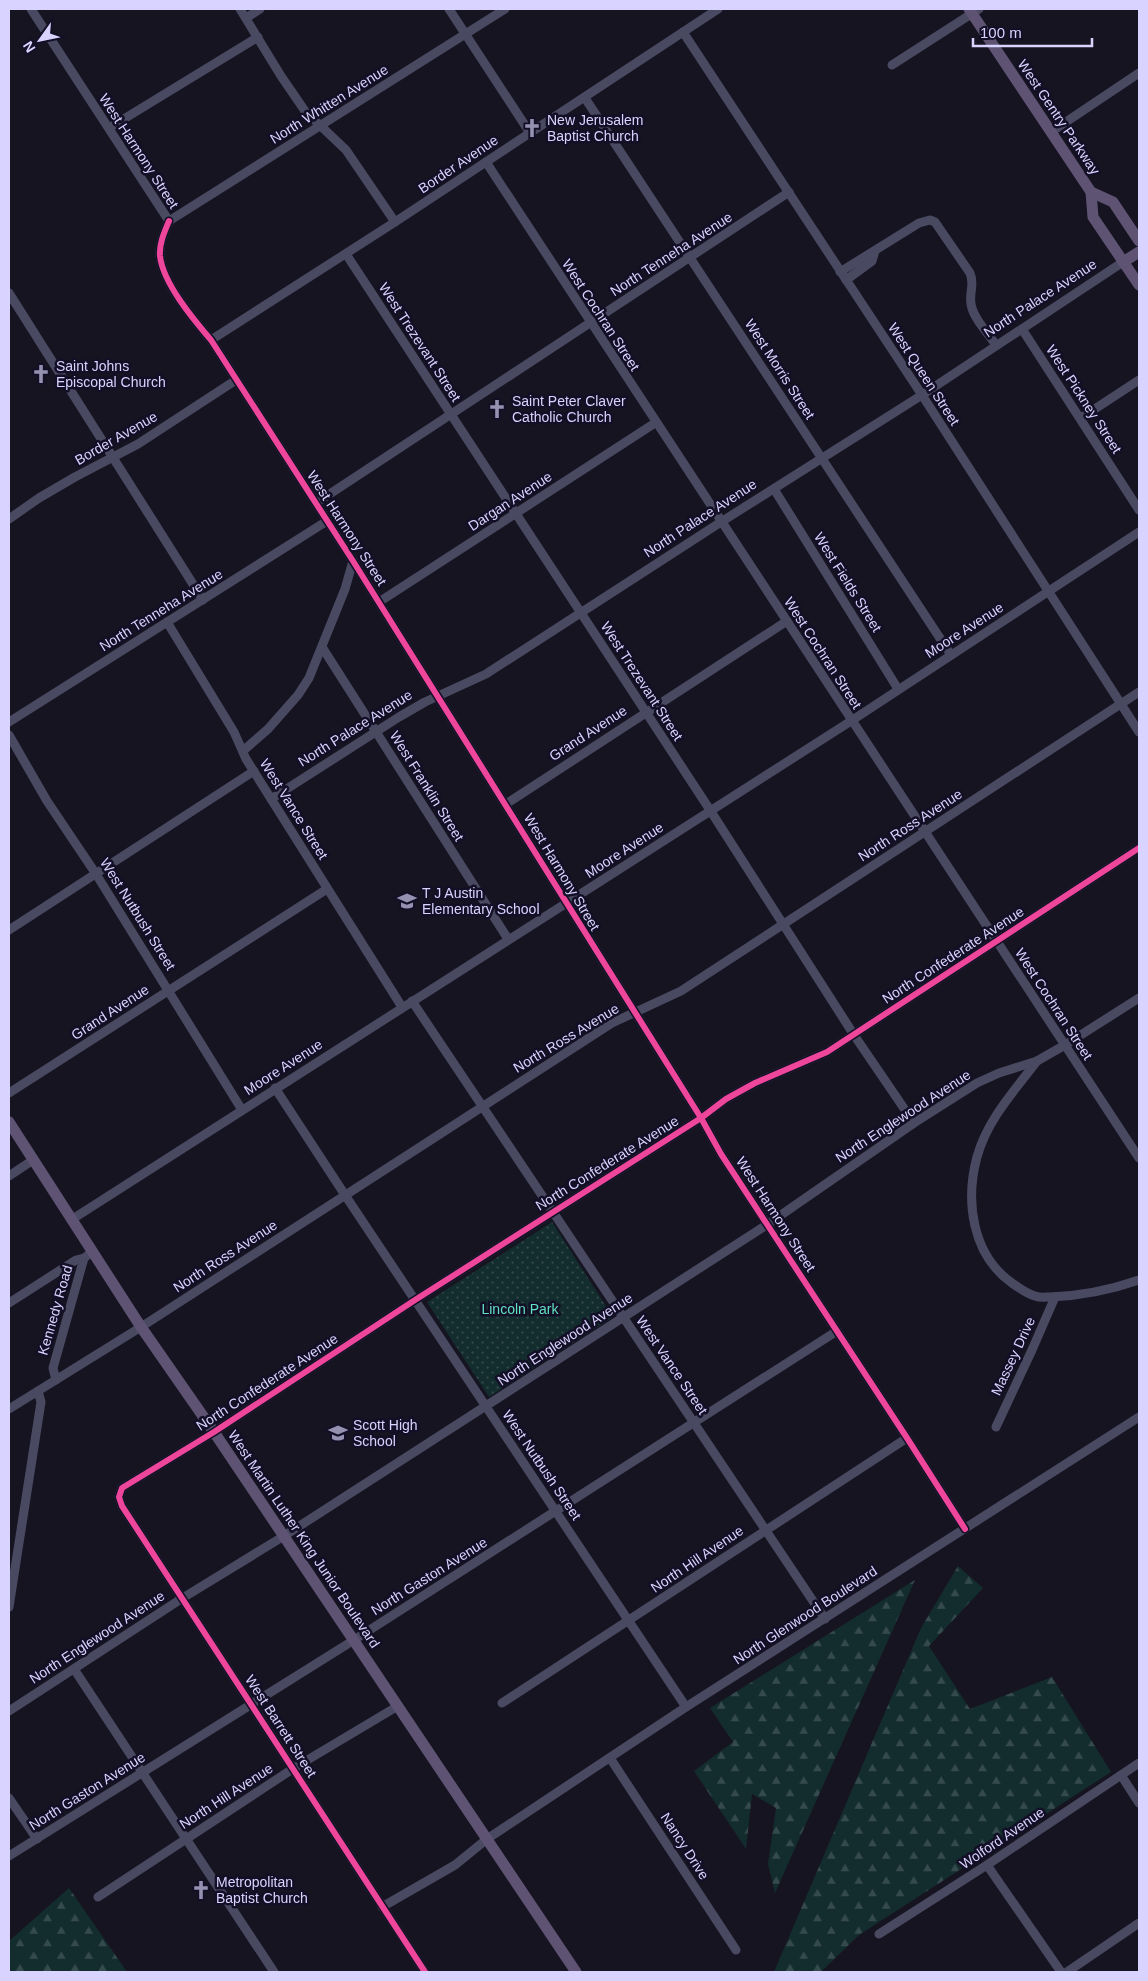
<svg xmlns="http://www.w3.org/2000/svg" width="1148" height="1981" font-family="Helvetica,sans-serif">
  <style>
    .forest { fill: url(#forest-firs) }
    .park { fill: url(#park-dots) }
    .lines { fill: none; stroke-linecap: round; stroke-linejoin: round }
    .minor { stroke: #4a4962; stroke-width: 9 }
    .major { stroke: #5e5373; stroke-width: 11 }
    .cycleway-casing { stroke: #130f26; stroke-width: 9 }
    .cycleway { stroke: #ed469a; stroke-width: 6 }
    .labels { text-anchor: middle; stroke-width: 5; stroke-linejoin: round; paint-order: stroke }
    .street-label { font-size: 14px; fill: #d9d4ff; stroke: #130f26 }
    .poi-label { font-size: 14px; fill: #d9d4ff; stroke: #130f26; text-anchor: start }
    .park-label { font-size: 14px; fill: #5fe0c0; stroke: #130f26 }
  </style>
  <defs>
    <pattern id="forest-firs" width="22" height="20" patternUnits="userSpaceOnUse" patternTransform="scale(1.25)"><rect width="22" height="20" fill="#132c2d"/><path d="M5 1l3.5 6h-7zM16 11l3.5 6h-7z" fill="#354a4c"/></pattern>
    <pattern id="park-dots" width="8" height="8" patternUnits="userSpaceOnUse" patternTransform="scale(1.25)"><rect width="8" height="8" fill="#132c2d"/><path d="M2 2h.1M6 6h.1" fill="none" stroke="#354a4c" stroke-width="1.8" stroke-linecap="round"/></pattern>
  </defs>
  <rect width="100%" height="100%" fill="#161421"/>
  <g class="forest">
    <path d="M958,1566l25,22 -54,58 41,63 82,-32 59,95 -252,163 -38,37h-47l147,-344z"/>
    <path d="M915,1580l-140,313 -7,-29 8,-56 -24,-14 -6,55 -52,-78 39,-29 -23,-34z"/>
    <path d="M69,1888l58,84h-118v-31z"/>
  </g>
  <path class="park" d="M552,1222l61,95 -124,80 -62,-95z"/>
  <g class="lines">
    <g class="minor">
      <path d="M31,9l138,212"/>
      <path d="M240,9l41,67 24,35 41,39 49,72"/>
      <path d="M449,9l81,124"/>
      <path d="M246,18l14,-9"/>
      <path d="M683,32l239,363 217,337"/>
      <path d="M892,65l87,-56"/>
      <path d="M585,98l366,557"/>
      <path d="M109,128l149,-91"/>
      <path d="M1051,132l88,-59"/>
      <path d="M486,162l653,996"/>
      <path d="M169,221c-5,12 -10,23 -9,35 3,27 33,63 51,84l142,221 348,557 20,36 186,284 58,91"/>
      <path d="M169,221l336,-212"/>
      <path d="M346,254l364,556 144,225 60,88"/>
      <path d="M840,272l79,-49 11,-3 5,2 35,51c5,11 -1,19 1,31 2,14 17,29 25,41"/>
      <path d="M846,280l26,-19 3,-10"/>
      <path d="M9,293l194,307"/>
      <path d="M1022,329l117,181"/>
      <path d="M211,340l184,-118 323,-213"/>
      <path d="M1081,418l58,-38"/>
      <path d="M774,489l124,200"/>
      <path d="M316,503c157,-105 316,-206 473,-311"/>
      <path d="M9,519l30,-21 36,-21 63,-33 98,-64"/>
      <path d="M379,602l276,-179"/>
      <path d="M167,622l67,110 12,27 156,248"/>
      <path d="M322,647l186,292"/>
      <path d="M9,722l318,-201"/>
      <path d="M9,735l38,66 49,73 146,236"/>
      <path d="M244,750l24,-21 30,-34 11,-17 36,-89 8,-28"/>
      <path d="M271,799l128,-82 26,-15 61,-28 235,-152 201,-127 201,-133"/>
      <path d="M506,804l281,-183"/>
      <path d="M9,930l245,-159"/>
      <path d="M412,1001l413,618"/>
      <path d="M1037,1061c-22,29 -50,59 -60,96 -12,44 -5,98 35,126 7,5 15,11 23,13 5,2 11,1 15,1 31,-1 60,-7 89,-17"/>
      <path d="M275,1088l70,107 341,512"/>
      <path d="M9,1093l318,-204"/>
      <path d="M9,1176l24,-16"/>
      <path d="M71,1220l780,-499 288,-189"/>
      <path d="M9,1303l67,-43 8,-2"/>
      <path d="M56,1380l-3,-12 31,-110 8,-6"/>
      <path d="M9,1409l132,-82 471,-304 69,-32 458,-299"/>
      <path d="M996,1427l36,-77 23,-53"/>
      <path d="M9,1607l32,-205 -3,-11"/>
      <path d="M74,1669l200,303"/>
      <path d="M502,1703l405,-265"/>
      <path d="M9,1711l172,-112 103,-63 484,-312 146,-101 63,-40 22,-10 38,-12 28,-16 74,-47"/>
      <path d="M610,1758l126,192"/>
      <path d="M1121,1775l18,28"/>
      <path d="M9,1798l28,41"/>
      <path d="M9,1856l345,-216 483,-309"/>
      <path d="M987,1865l74,107"/>
      <path d="M98,1897l196,-129 104,-62"/>
      <path d="M382,1907l73,-42 32,-26 199,-132 453,-290"/>
      <path d="M879,1934l108,-69 152,-102"/>
      <path d="M425,1972l-303,-466 -3,-9 3,-9 92,-56 201,-132 286,-182 25,-19 29,-16 72,-31 312,-204"/>
      <path d="M1067,1972l72,-49"/>
    </g>
    <g class="major">
      <path d="M969,9l122,183 2,25 46,68"/>
      <path d="M1091,192l22,10 26,39"/>
      <path d="M1123,262l16,-10"/>
      <path d="M9,1122l132,205 73,105 362,540"/>
    </g>
    <g class="cycleway-casing">
      <g id="cycleway">
        <path d="M169,221c-5,12 -10,23 -9,35 3,27 33,63 51,84l142,221 348,557 20,36 186,284 58,91"/>
        <path d="M425,1972l-303,-466 -3,-9 3,-9 92,-56 201,-132 286,-182 25,-19 29,-16 72,-31 312,-204"/>
      </g>
    </g>
    <use href="#cycleway" class="cycleway"/>
  </g>
  <defs>
    <g id="church-bare" transform="scale(1.5)"><path d="M-1.2-6h2.4v3.5h3.3v2.4h-3.3V6h-2.4V-.1h-3.3v-2.4h3.3Z" fill="#9591b1" stroke="#130f26" stroke-width="2.5" paint-order="stroke"/></g>
    <g id="school-bare" transform="scale(1.5)"><path d="M0-5L7-2L0 1L-7-2ZM-4 1L0 2.5L4 1V4Q0 6-4 4Z" fill="#9591b1" stroke="#130f26" stroke-width="2.5" paint-order="stroke"/></g>
  </defs>
  <g fill-rule="evenodd">
    <use href="#church-bare" x="532" y="128"/>
    <use href="#church-bare" x="41" y="374"/>
    <use href="#church-bare" x="497" y="409"/>
    <use href="#school-bare" x="407" y="901"/>
    <use href="#school-bare" x="338" y="1433"/>
    <use href="#church-bare" x="201" y="1890"/>
  </g>
  <g class="labels">
    <g class="street-label">
      <text transform="translate(329 104) rotate(-32)" y="5">North Whitten Avenue</text>
      <text transform="translate(1059 117) rotate(56)" y="5">West Gentry Parkway</text>
      <text transform="translate(139 151) rotate(57)" y="5">West Harmony Street</text>
      <text transform="translate(458 164) rotate(-34)" y="5">Border Avenue</text>
      <text transform="translate(671 254) rotate(-33)" y="5">North Tenneha Avenue</text>
      <text transform="translate(1040 298) rotate(-33)" y="5">North Palace Avenue</text>
      <text transform="translate(601 315) rotate(57)" y="5">West Cochran Street</text>
      <text transform="translate(420 342) rotate(57)" y="5">West Trezevant Street</text>
      <text transform="translate(780 369) rotate(57)" y="5">West Morris Street</text>
      <text transform="translate(924 374) rotate(57)" y="5">West Queen Street</text>
      <text transform="translate(1084 399) rotate(57)" y="5">West Pickney Street</text>
      <text transform="translate(116 438) rotate(-30)" y="5">Border Avenue</text>
      <text transform="translate(510 501) rotate(-33)" y="5">Dargan Avenue</text>
      <text transform="translate(700 518) rotate(-33)" y="5">North Palace Avenue</text>
      <text transform="translate(347 528) rotate(57)" y="5">West Harmony Street</text>
      <text transform="translate(848 582) rotate(58)" y="5">West Fields Street</text>
      <text transform="translate(161 610) rotate(-32)" y="5">North Tenneha Avenue</text>
      <text transform="translate(964 630) rotate(-33)" y="5">Moore Avenue</text>
      <text transform="translate(823 653) rotate(57)" y="5">West Cochran Street</text>
      <text transform="translate(642 681) rotate(57)" y="5">West Trezevant Street</text>
      <text transform="translate(355 728) rotate(-32)" y="5">North Palace Avenue</text>
      <text transform="translate(588 733) rotate(-33)" y="5">Grand Avenue</text>
      <text transform="translate(427 786) rotate(58)" y="5">West Franklin Street</text>
      <text transform="translate(294 809) rotate(58)" y="5">West Vance Street</text>
      <text transform="translate(910 825) rotate(-33)" y="5">North Ross Avenue</text>
      <text transform="translate(624 850) rotate(-33)" y="5">Moore Avenue</text>
      <text transform="translate(562 872) rotate(59)" y="5">West Harmony Street</text>
      <text transform="translate(138 914) rotate(58)" y="5">West Nutbush Street</text>
      <text transform="translate(953 955) rotate(-33)" y="5">North Confederate Avenue</text>
      <text transform="translate(1054 1004) rotate(57)" y="5">West Cochran Street</text>
      <text transform="translate(110 1012) rotate(-33)" y="5">Grand Avenue</text>
      <text transform="translate(566 1038) rotate(-31)" y="5">North Ross Avenue</text>
      <text transform="translate(283 1067) rotate(-33)" y="5">Moore Avenue</text>
      <text transform="translate(903 1116) rotate(-33)" y="5">North Englewood Avenue</text>
      <text transform="translate(607 1163) rotate(-32)" y="5">North Confederate Avenue</text>
      <text transform="translate(776 1214) rotate(57)" y="5">West Harmony Street</text>
      <text transform="translate(225 1256) rotate(-33)" y="5">North Ross Avenue</text>
      <text transform="translate(55 1310) rotate(-74)" y="5">Kennedy Road</text>
      <text transform="translate(565 1339) rotate(-33)" y="5">North Englewood Avenue</text>
      <text transform="translate(1013 1356) rotate(-65)" y="5">Massey Drive</text>
      <text transform="translate(672 1365) rotate(56)" y="5">West Vance Street</text>
      <text transform="translate(267 1382) rotate(-33)" y="5">North Confederate Avenue</text>
      <text transform="translate(542 1465) rotate(56)" y="5">West Nutbush Street</text>
      <text transform="translate(304 1539) rotate(56)" y="5">West Martin Luther King Junior Boulevard</text>
      <text transform="translate(697 1559) rotate(-34)" y="5">North Hill Avenue</text>
      <text transform="translate(429 1576) rotate(-32)" y="5">North Gaston Avenue</text>
      <text transform="translate(805 1615) rotate(-33)" y="5">North Glenwood Boulevard</text>
      <text transform="translate(97 1637) rotate(-33)" y="5">North Englewood Avenue</text>
      <text transform="translate(281 1726) rotate(57)" y="5">West Barrett Street</text>
      <text transform="translate(87 1791) rotate(-32)" y="5">North Gaston Avenue</text>
      <text transform="translate(226 1796) rotate(-33)" y="5">North Hill Avenue</text>
      <text transform="translate(1002 1838) rotate(-34)" y="5">Wolford Avenue</text>
      <text transform="translate(685 1846) rotate(57)" y="5">Nancy Drive</text>
    </g>
    <g class="poi-label">
      <text x="547" y="125">New Jerusalem<tspan x="547" dy="16">Baptist Church</tspan></text>
      <text x="56" y="371">Saint Johns<tspan x="56" dy="16">Episcopal Church</tspan></text>
      <text x="512" y="406">Saint Peter Claver<tspan x="512" dy="16">Catholic Church</tspan></text>
      <text x="422" y="898">T J Austin<tspan x="422" dy="16">Elementary School</tspan></text>
      <text x="353" y="1430">Scott High<tspan x="353" dy="16">School</tspan></text>
      <text x="216" y="1887">Metropolitan<tspan x="216" dy="16">Baptist Church</tspan></text>
    </g>
    <g class="park-label">
      <text x="520" y="1314">Lincoln Park</text>
    </g>
  </g>
  <rect width="1148" height="1981" fill="none" stroke="#d9d4ff" stroke-width="20"/>
  <g transform="translate(40 40) rotate(237)" stroke="#130f26" stroke-width="4" paint-order="stroke">
  <path d="M0-4L9 19L0 12L-9 19Z" fill="#d9d4ff"/>
  <text y="-8" font-size="14" font-weight="bold" text-anchor="middle" fill="#d9d4ff">N</text>
  </g>
  <path d="M973 38v8h119v-8" fill="none" stroke="#d9d4ff" stroke-width="2.5"/>
  <text x="980" y="38" font-size="15" fill="#d9d4ff" stroke="#130f26" stroke-width="4" paint-order="stroke">100 m</text>
</svg>
